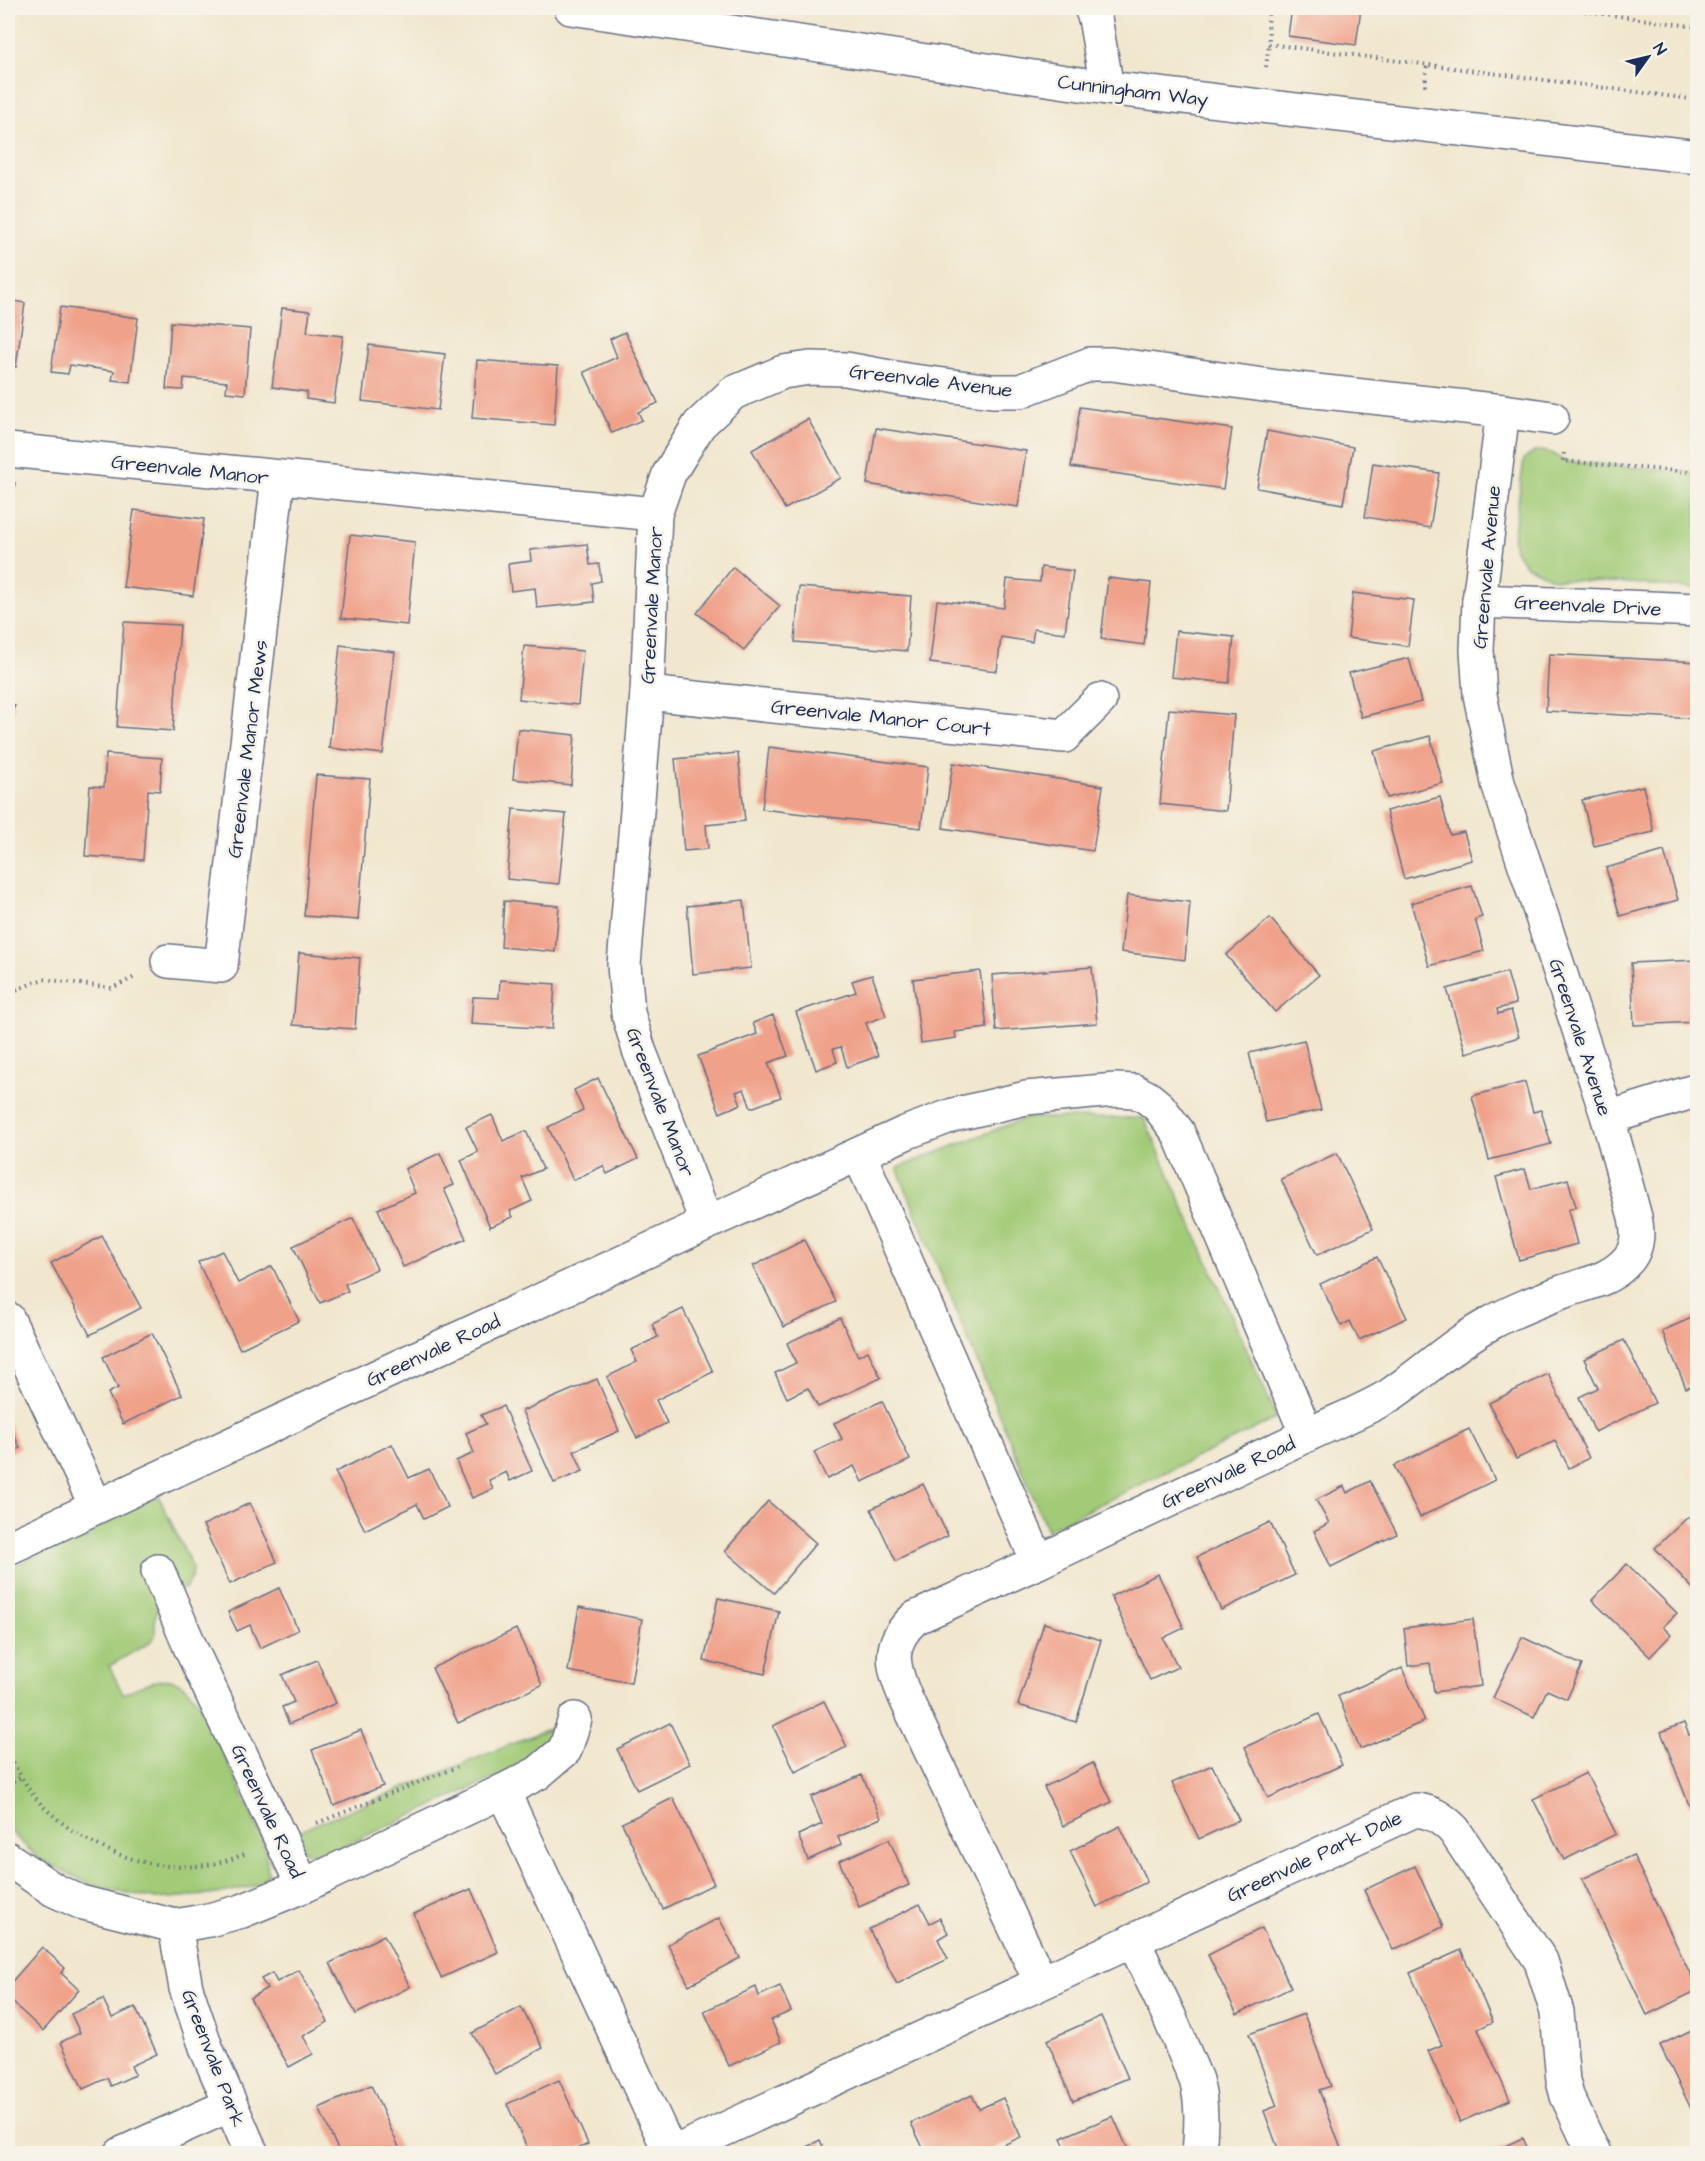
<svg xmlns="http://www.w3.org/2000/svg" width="1705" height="2161" font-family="'Architects Daughter',sans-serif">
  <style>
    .green { fill: #a2cb77; stroke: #5e7d6a; stroke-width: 1.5 }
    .building { fill: #f0a18a }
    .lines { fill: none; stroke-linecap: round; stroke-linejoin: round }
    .minor-casing { stroke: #666f85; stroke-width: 36 }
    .tertiary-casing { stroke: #666f85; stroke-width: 36 }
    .path { stroke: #666f85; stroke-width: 4; stroke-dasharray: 1.5 4.5; stroke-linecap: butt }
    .minor { stroke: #fff; stroke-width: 33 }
    .tertiary { stroke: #fff; stroke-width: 33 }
    .labels { text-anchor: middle; stroke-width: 5; stroke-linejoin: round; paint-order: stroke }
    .street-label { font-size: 20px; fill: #1b2f5e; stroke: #f7f3e8 }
  </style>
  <rect width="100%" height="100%" fill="#f7f3e8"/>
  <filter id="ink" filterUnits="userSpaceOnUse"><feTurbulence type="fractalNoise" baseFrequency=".0167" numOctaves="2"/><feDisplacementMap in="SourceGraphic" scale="12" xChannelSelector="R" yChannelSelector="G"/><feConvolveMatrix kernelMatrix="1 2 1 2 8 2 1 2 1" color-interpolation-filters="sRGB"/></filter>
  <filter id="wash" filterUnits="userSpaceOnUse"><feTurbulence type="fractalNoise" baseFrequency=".008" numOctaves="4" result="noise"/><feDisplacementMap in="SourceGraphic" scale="24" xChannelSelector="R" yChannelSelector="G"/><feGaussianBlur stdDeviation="1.35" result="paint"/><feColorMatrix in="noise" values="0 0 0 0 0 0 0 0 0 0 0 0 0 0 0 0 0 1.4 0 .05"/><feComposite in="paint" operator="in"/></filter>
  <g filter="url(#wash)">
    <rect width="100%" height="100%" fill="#f1e7ce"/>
    <g class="green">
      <path d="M1536,451c12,0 19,2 27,10l134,12v116l-66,-6 -78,-4 -28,-14 -10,-15 -2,-10 11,-81z"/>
      <path d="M1026,1118h118l133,300 -230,112 -150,-362z"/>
      <path d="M158,1495l34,72 -1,13 -6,8 -23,11 -7,18v19l-6,7 -40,23 14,28c39,-17 52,-26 79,13l60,130 5,22 1,15 -10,11 -41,9 -60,5 -65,-14 -53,-26 -31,-30v-260z"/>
      <path d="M551,1728l-2,16 -13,15 -208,94c-22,4 -25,-2 -37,-19z"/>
    </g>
    <g id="blocks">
      <g class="building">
        <path d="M1292,8h69l-5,37 -68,-9z"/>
        <path d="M8,300l17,3 -9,64 -8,-1z"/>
        <path d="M60,307l78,11 -8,64 -18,-2 2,-9 -44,-6 -2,9 -17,-2z"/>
        <path d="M282,308l28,3 -3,21 36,4 -9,67 -28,-4 1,-7 -35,-5z"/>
        <path d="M171,322l79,7 -5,65 -19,-2 1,-10 -43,-4 -1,12 -17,-1z"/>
        <path d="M625,332l33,71 -20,9 4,8 -30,13 -28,-61 33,-15 -7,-18z"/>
        <path d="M369,345l76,9 -7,56 -76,-9z"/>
        <path d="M477,360l81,6 -4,59 -82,-7z"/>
        <path d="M1080,407l152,22 -9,60 -152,-22z"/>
        <path d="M808,419l33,59 -56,31 -33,-59z"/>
        <path d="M876,428l150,23 -8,56 -151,-23z"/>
        <path d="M1267,431l86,16 -10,57 -86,-16z"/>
        <path d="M1373,463l66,10 -9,55 -65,-11z"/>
        <path d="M8,482l7,1 -6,34h-1z"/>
        <path d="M134,510l70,9 -11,77 -70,-9z"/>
        <path d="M350,535l65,7 -8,83 -66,-7z"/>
        <path d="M587,544l3,21 9,-1 2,17 -9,2 2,19 -57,6 -2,-20 -24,3 -3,-27 23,-3 -1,-11z"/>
        <path d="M733,567l47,39 -36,44 -47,-37z"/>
        <path d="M1041,567l32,4 -8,62 -31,-4 -2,13 -31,-5 -4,34 -67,-8 7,-63 67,8 3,-29 33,3z"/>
        <path d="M1108,578l43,5 -7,62 -43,-6z"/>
        <path d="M799,587l112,9 -4,55 -112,-9z"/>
        <path d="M1353,593l61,7 -6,46 -60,-8z"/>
        <path d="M124,622l56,3 -7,106 -56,-4z"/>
        <path d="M1176,631l58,6 -5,46 -58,-6z"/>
        <path d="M340,645l55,7 -12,102 -54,-6z"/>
        <path d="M524,646l59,5 -5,54 -59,-6z"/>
        <path d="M1549,654l149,8v57l-152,-8z"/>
        <path d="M1409,658l12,44 -60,15 -12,-44z"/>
        <path d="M8,701l7,5 -7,11z"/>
        <path d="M1169,709l65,6 -8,96 -66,-7z"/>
        <path d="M518,729l57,6 -4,50 -58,-6z"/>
        <path d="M1430,736l13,47 -56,15 -13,-47z"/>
        <path d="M769,747l159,20 -7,61 -159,-19z"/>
        <path d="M738,753l7,68 -39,4 2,24 -24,2 -9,-92z"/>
        <path d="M106,754l56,4 -2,33 -12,-1 -5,70 -58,-4 5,-70 14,1z"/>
        <path d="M953,763l150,23 -10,65 -150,-23z"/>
        <path d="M316,775l54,4 -12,141 -54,-4z"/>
        <path d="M1643,786l11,46 -60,14 -12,-46z"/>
        <path d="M1440,797l10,38 14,-3 8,28 -68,19 -18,-68z"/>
        <path d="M513,809l53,5 -7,70 -52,-5z"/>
        <path d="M1664,851l14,49 -58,16 -14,-48z"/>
        <path d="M1472,886l10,31 -7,2 9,32 -55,15 -18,-63z"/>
        <path d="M1127,895l63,7 -5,58 -64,-8z"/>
        <path d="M744,900l7,68 -58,6 -6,-68z"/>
        <path d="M504,901l55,5 -4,46 -54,-5z"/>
        <path d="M1270,918l49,57 -44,37 -49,-57z"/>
        <path d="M299,953l61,5 -5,71 -62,-4z"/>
        <path d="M1698,960v62l-64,3 -3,-62z"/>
        <path d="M1092,967l5,56 -101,8 -4,-56z"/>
        <path d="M980,971l7,57 -32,4 1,6 -35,5 -8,-64z"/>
        <path d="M1507,972l9,32 -19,5 1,5 13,-4 8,27 -53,16 -19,-64z"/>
        <path d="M872,975l14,41 -20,7 12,33 -31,11 -6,-20 -8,2 4,13 -21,8 -20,-58 60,-20 -4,-11z"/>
        <path d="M500,980l55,4 -3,45 -81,-5 2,-27 26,1z"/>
        <path d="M773,1015l15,41 -20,7 13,34 -30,11 -7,-19 -8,3 5,12 -21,9 -22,-57 59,-22 -4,-11z"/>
        <path d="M1304,1040l17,70 -55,12 -17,-69z"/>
        <path d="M598,1078l40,81 -31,15 -4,-8 -30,14 -25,-53 35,-17 -9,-20z"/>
        <path d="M1525,1082l8,30 8,-2 10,34 -62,16 -17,-64z"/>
        <path d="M492,1115l11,26 23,-10 17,38 -21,9 10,23 -22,10 3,6 -23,10 -29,-67 17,-8 -12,-25z"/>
        <path d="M440,1153l14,32 -10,4 22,50 -63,28 -25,-58 37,-16 -10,-24z"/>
        <path d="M1337,1153l36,76 -56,26 -36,-76z"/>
        <path d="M1525,1169l6,20 37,-10 8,28 -8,3 9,34 -58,16 -23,-83z"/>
        <path d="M353,1218l24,51 -32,15 3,7 -28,12 -27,-57z"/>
        <path d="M102,1236l39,72 -51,27 -39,-72z"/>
        <path d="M804,1240l32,62 -52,25 -31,-61z"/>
        <path d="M222,1251l16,32 34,-17 27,55 -59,28 -42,-87z"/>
        <path d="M1377,1257l30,61 -48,22 -9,-19 -9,5 -21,-42z"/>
        <path d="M683,1309l30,63 -57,28 11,23 -30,15 -30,-61 30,-15 -6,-12 27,-13 -6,-13z"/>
        <path d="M1698,1315v68l-12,5 -24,-57z"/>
        <path d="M840,1318l18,38 10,-5 13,27 -63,29 -10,-19 -21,10 -12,-25 21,-10 -9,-20z"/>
        <path d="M152,1333l30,62 -59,29 -15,-31 10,-5 -15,-31z"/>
        <path d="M1624,1340l31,63 -60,29 -16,-35 19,-9 -14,-29z"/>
        <path d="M1548,1374l41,84 -20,10 -14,-27 -39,18 -27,-56z"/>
        <path d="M597,1379l22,52 -45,20 9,20 -29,12 -32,-72z"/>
        <path d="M882,1401l28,59 -48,22 -8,-16 -27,13 -13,-27 28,-13 -8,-16z"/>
        <path d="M503,1406l29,65 -22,10 -4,-9 -17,8 4,9 -21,9 -16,-37 18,-8 -8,-20 20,-9 -5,-9z"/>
        <path d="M8,1422l12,26 -12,6z"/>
        <path d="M1469,1429l26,51 -75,37 -26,-51z"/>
        <path d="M392,1444l17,34 20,-9 19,38 -24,12 -7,-15 -52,26 -30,-58z"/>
        <path d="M1370,1481l27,53 -66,33 -17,-36 15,-8 -13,-23 28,-14 3,7z"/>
        <path d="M923,1484l25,52 -52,25 -25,-52z"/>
        <path d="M768,1501l48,42 -42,50 -49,-42z"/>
        <path d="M250,1503l27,59 -47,22 -27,-59z"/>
        <path d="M1688,1517l10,10v67l-43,-46z"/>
        <path d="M1270,1522l25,53 -74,35 -24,-53z"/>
        <path d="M1627,1564l50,49 -14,14 8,8 -21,22 -58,-57z"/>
        <path d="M1158,1574l26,54 -21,10 15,29 -28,13 -39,-84z"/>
        <path d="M279,1588l19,42 -38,18 -10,-23 -13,6 -9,-19z"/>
        <path d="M718,1598l61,13 -14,63 -61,-13z"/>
        <path d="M579,1607l63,12 -11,64 -63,-12z"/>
        <path d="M1473,1619l8,67 -47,6 -4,-29 -22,3 -4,-38z"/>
        <path d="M1044,1623l57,17 -25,82 -58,-17z"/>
        <path d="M516,1629l26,56 -84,38 -26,-55z"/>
        <path d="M1522,1637l60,28 -15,34 -20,-9 -13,27 -41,-19z"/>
        <path d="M317,1660l19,43 -47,21 -7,-17 12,-5 -12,-27z"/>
        <path d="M1402,1668l23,53 -65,28 -22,-53z"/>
        <path d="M824,1701l23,46 -52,25 -22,-46z"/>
        <path d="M1319,1714l23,51 -74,33 -23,-51z"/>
        <path d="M670,1723l20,41 -53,26 -20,-41z"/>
        <path d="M1684,1723l5,12 9,-4v70l-9,4 -28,-73z"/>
        <path d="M361,1730l22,56 -49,20 -22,-56z"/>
        <path d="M1093,1763l19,39 -49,24 -19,-39z"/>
        <path d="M1212,1765l27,55 -40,19 -27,-56z"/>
        <path d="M1586,1773l30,61 -52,26 -31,-61z"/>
        <path d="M862,1775l19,43 -43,19 3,8 -33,15 -10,-25 24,-11 -11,-27z"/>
        <path d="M673,1798l41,86 -51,25 -41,-86z"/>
        <path d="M1120,1826l27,56 -50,25 -27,-56z"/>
        <path d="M889,1839l20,46 -50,22 -20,-46z"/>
        <path d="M1633,1855l65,135 -51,25 -65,-136z"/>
        <path d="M1415,1866l28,61 -50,23 -29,-60z"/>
        <path d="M471,1889l27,63 -57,26 -27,-64z"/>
        <path d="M920,1904l10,19 10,-5 8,15 -10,6 10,20 -51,25 -28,-55z"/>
        <path d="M719,1918l21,40 -51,27 -21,-41z"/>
        <path d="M1262,1928l29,60 -54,26 -29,-59z"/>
        <path d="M384,1935l26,52 -54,27 -26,-51z"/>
        <path d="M42,1947l23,21 -4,5 18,17 -36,41 -35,-33v-12z"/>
        <path d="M1461,1950l32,72 -15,7 32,71 -50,22 -32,-71 14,-6 -32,-72z"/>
        <path d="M299,1970l29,52 -25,14 10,18 -24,13 -39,-69 17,-10 -6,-9 11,-6 5,9z"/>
        <path d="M780,1986l11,25 -20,9 10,22 -52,24 -25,-55 52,-24 3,9z"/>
        <path d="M103,1999l9,19 23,-11 22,47 -26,12 4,9 -24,11 -4,-8 -24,11 -22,-47 19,-9 -9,-19z"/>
        <path d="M521,2007l22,41 -48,26 -23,-41z"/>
        <path d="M1304,2014l27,72 -12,4 24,64h-63l-16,-43 13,-5 -28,-72z"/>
        <path d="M1101,2016l27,62 -55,23 -26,-61z"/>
        <path d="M1698,2027v96l-38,-78z"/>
        <path d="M559,2080l29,64 -20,10h-38l-23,-50z"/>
        <path d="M371,2085l31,69h-62l-21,-46z"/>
        <path d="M972,2095l7,14 24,-11 18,39 -37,17h-58l-15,-31z"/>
        <path d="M1113,2116l17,38h-62l-7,-16z"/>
        <path d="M1523,2138l7,16h-41z"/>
        <path d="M820,2140l6,14h-33z"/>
      </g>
    </g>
  </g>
  <g filter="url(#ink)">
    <use href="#blocks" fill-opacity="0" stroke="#666f85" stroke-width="1.5"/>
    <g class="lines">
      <g class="minor-casing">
        <g id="minor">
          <path d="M1091,8l4,10 12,70"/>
          <path d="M1503,411l49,7"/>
          <path d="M8,450l647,64 -8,179 -23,272 4,48 11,37 68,173"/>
          <path d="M655,514l14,-40 30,-49 34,-32 50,-21 27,-4 36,1 60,11 86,11h28l70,-27h22l166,23 225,24 -24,190 -2,49 3,45 18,88 110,335 27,99c4,18 3,34 -11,47 -17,17 -40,20 -62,28 -24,9 -48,18 -71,31 -37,20 -67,49 -101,72 -26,16 -56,27 -83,40"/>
          <path d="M1479,601l219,9"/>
          <path d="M647,693l417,43 36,-36"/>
          <path d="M168,961l53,5 57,-488"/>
          <path d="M1608,1118l90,-28"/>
          <path d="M8,1319l88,187"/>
          <path d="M8,1548l699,-325 198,-90 48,-18 73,-17 89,-8 20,1 13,7 11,9 19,25 129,303 -269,127 -179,-408"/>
          <path d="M1038,1562l-123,56c-29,26 -23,48 -9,81l135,283"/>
          <path d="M158,1571l33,78 112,237"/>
          <path d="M503,1791l168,363"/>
          <path d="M8,1859l46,31 26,12 95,24 34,-6 33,-9 61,-25 200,-95 35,-18 27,-23 10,-31"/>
          <path d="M175,1926l11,62 21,62 45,104"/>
          <path d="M1133,1940l36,76 27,64c7,24 5,49 3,74"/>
          <path d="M121,2154l109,-49"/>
          <path d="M671,2154l744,-344c16,1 27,8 39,20l87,131 16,51 6,69 4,15 27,58"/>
        </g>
      </g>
      <g class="tertiary-casing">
        <path id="tertiary" d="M571,8l536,80 591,69"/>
      </g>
      <g class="path">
        <path d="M1268,8l1,36 429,56"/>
        <path d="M1561,8l137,19"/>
        <path d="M1266,67l3,-23"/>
        <path d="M1425,86l2,-21"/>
        <path d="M1564,453l-1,8 135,12"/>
        <path d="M8,998l8,-8 27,-11 69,9 23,-11"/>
        <path d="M8,1752c10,20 21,41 38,57 50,48 132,75 198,45"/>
        <path d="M8,1785l13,-8"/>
        <path d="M317,1823l140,-56"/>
      </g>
      <use href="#minor" class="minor"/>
      <use href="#tertiary" class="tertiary"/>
    </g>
  </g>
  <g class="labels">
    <g class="street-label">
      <text transform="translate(1133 90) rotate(7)" y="7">Cunningham Way</text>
      <text transform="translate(931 380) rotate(7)" y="7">Greenvale Avenue</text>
      <text transform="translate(190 469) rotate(6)" y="7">Greenvale Manor</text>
      <text transform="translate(1486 567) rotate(-85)" y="7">Greenvale Avenue</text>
      <text transform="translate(651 605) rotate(-87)" y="7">Greenvale Manor</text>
      <text transform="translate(1588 605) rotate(3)" y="7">Greenvale Drive</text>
      <text transform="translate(881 717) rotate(6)" y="7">Greenvale Manor Court</text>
      <text transform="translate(247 749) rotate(-83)" y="7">Greenvale Manor Mews</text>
      <text transform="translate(1581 1037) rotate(72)" y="7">Greenvale Avenue</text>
      <text transform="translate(661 1102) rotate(69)" y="7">Greenvale Manor</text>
      <text transform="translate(433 1350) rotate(-25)" y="7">Greenvale Road</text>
      <text transform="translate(1228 1472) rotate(-25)" y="7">Greenvale Road</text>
      <text transform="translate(268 1811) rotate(65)" y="7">Greenvale Road</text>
      <text transform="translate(1314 1856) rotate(-25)" y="7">Greenvale Park Dale</text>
      <text transform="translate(214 2058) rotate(69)" y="7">Greenvale Park</text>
    </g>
  </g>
  <rect width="1705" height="2161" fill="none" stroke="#f7f3e8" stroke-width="30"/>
  <g transform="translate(1648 57) rotate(56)" stroke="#f7f3e8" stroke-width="4.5" paint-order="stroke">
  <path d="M0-4.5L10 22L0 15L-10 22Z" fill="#1b2f5e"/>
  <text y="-9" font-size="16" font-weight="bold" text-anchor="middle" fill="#1b2f5e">N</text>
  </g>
</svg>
